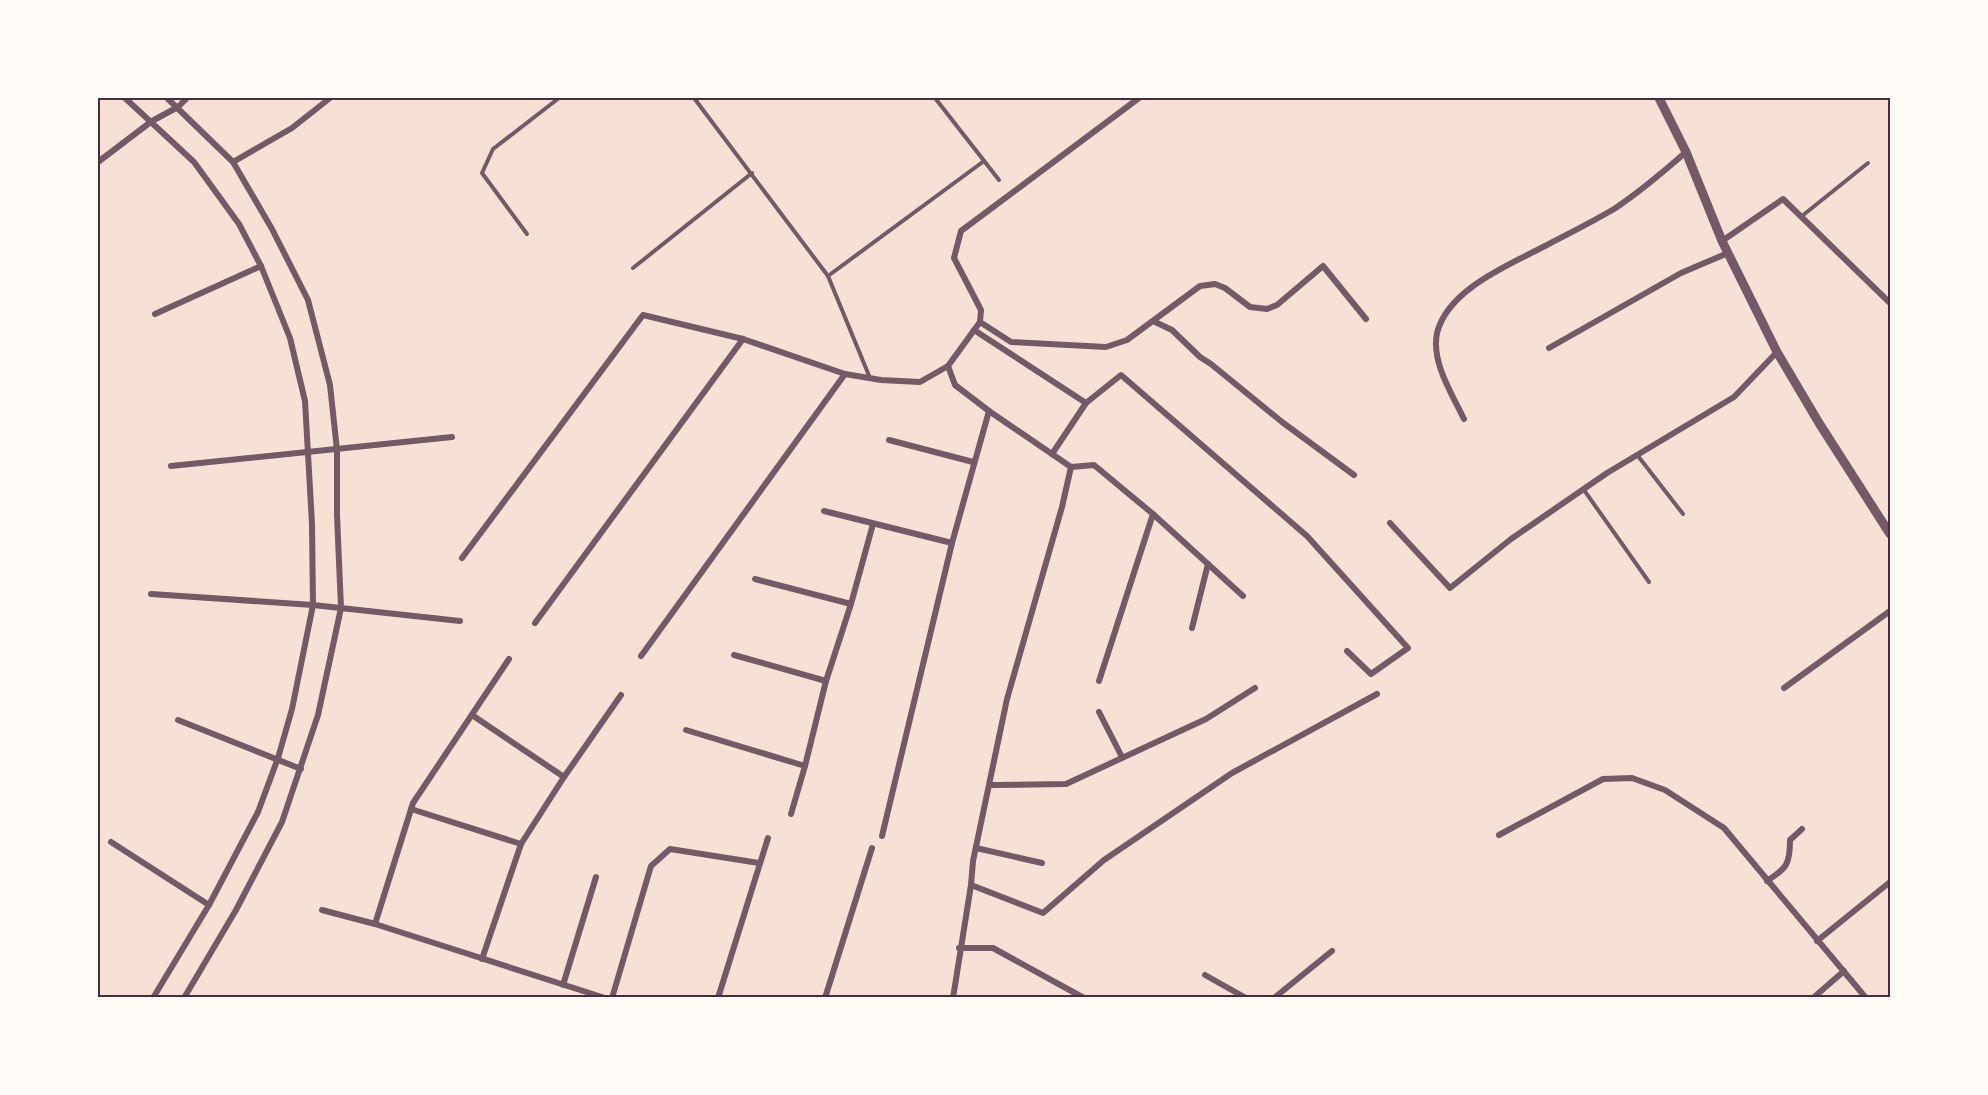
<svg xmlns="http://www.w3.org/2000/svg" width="1988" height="1095" font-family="Roboto,sans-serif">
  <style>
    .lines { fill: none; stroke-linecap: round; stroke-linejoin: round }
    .service { stroke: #755966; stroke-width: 4 }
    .minor { stroke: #755966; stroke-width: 6 }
    .tertiary { stroke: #755966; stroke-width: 9 }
    .neatline { fill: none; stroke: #4a2c40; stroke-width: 2 }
  </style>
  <rect width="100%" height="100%" fill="#f7e1d7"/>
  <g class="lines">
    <g class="service">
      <path d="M694,98l134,178 42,102"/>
      <path d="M935,98l64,82"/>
      <path d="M1802,216l66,-53"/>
      <path d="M527,234l-45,-61 11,-24 66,-51"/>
      <path d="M633,268l119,-95"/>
      <path d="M828,276l156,-115"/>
      <path d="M1638,456l45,58"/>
      <path d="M1584,490l65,92"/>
    </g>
    <g class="minor">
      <path d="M125,98l69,64 45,62 22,42 29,72 15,63 7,123 1,81 -21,104 -14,49 -20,54 -49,93 -56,93"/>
      <path d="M167,98l66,64 39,67 36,71 22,85 7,65v65l4,93 -23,107 -36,107 -46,88 -52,88"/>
      <path d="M98,162l54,-41 26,-14 9,-9"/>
      <path d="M233,162l59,-34 38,-30"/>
      <path d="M1722,241l61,-42 107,104"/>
      <path d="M155,314l106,-48"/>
      <path d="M1153,321l19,9 28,27 11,7 71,58 72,53"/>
      <path d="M980,322l31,20 95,5 21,-7 73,-54 15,-2 10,4 25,19 17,2 10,-4 46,-39 43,53"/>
      <path d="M974,330l112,73"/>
      <path d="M1549,348l132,-75 47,-20"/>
      <path d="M948,366l7,19 34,26 82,56 -9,40 -55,192 -34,162 -2,24 -18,113"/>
      <path d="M1464,419c-12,-25 -33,-57 -27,-86 11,-44 72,-68 108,-87 23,-12 47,-24 69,-37 26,-17 48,-36 72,-57"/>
      <path d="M889,440l84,22"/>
      <path d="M1052,454l34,-51 35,-28 186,161 101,112 -37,26 -24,-23"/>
      <path d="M171,466l281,-29"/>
      <path d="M1071,467l23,-2 59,49 90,82"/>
      <path d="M824,511l128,32"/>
      <path d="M1390,523l60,65 61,-49 96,-66 127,-76 43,-45"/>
      <path d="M462,558l181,-243 100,24 102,35 36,6 39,2 28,-16 32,-44 1,-12 -27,-52 7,-27 178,-133"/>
      <path d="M755,579l96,25"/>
      <path d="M151,594l162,11 147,16"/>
      <path d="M535,623l208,-284"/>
      <path d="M1192,628l16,-64"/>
      <path d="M734,655l92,26"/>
      <path d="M641,656l204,-282"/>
      <path d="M1099,681l54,-167"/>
      <path d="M1784,688l106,-77"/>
      <path d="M1099,712l23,45"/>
      <path d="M472,715l92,62"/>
      <path d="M178,720l123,49"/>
      <path d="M686,730l119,36"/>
      <path d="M991,785l75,-1 140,-65 49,-31"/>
      <path d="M411,809l110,35"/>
      <path d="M791,814l14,-48 21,-85 25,-77 22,-80"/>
      <path d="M1499,835l104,-56 29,-1 33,12 59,38 142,170"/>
      <path d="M882,836l70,-293 37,-132"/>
      <path d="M111,842l98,63"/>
      <path d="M976,848l66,15"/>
      <path d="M1767,881c20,-13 23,-17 23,-41l12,-11"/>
      <path d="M971,885l72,28 61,-53 128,-87 145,-79"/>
      <path d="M322,910l53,14 230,74"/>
      <path d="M375,924l38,-121 96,-144"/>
      <path d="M1817,941l73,-59"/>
      <path d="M959,948h34l91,50"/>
      <path d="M482,959l39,-115 43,-67 57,-82"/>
      <path d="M1205,975l41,23"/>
      <path d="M563,985l33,-108"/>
      <path d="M612,998l39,-132 19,-17 89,14"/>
      <path d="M718,998l50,-160"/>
      <path d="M825,998l47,-150"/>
      <path d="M1274,998l58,-47"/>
      <path d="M1813,998l31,-27"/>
    </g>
    <path class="tertiary" d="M1659,98l27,54 36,89 55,111 42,71 71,111"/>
  </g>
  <rect width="1988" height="1095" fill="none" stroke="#fffaf5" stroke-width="198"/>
  <rect x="99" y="99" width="1790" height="897" class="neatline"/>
</svg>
